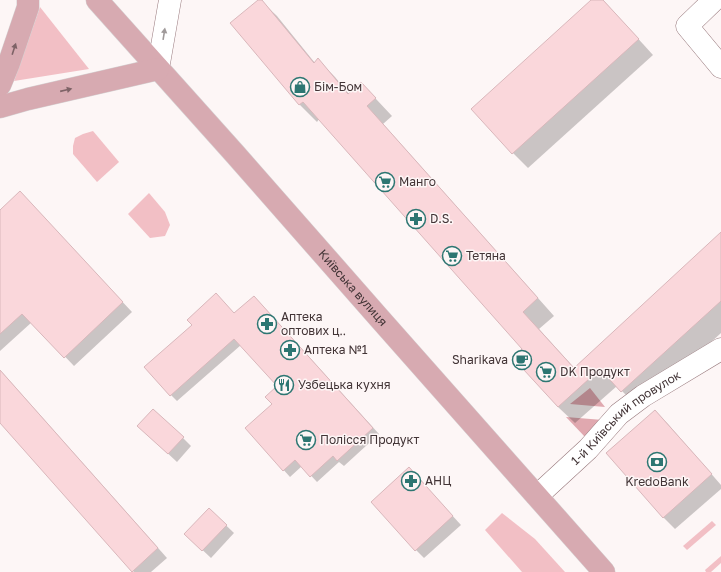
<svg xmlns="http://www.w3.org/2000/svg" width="721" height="572" font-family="'Golos Text',sans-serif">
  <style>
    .green { fill: #f2bfc5 }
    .forest { fill: #e0a8af }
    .shadow { fill: #0003 }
    .building { fill: #fad7db; stroke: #d9b7bb }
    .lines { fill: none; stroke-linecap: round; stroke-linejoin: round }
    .street-casing { stroke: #97787c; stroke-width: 23 }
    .secondary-casing { stroke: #97787c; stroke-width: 23 }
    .primary-casing { stroke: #d5d2d3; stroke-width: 23 }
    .street { stroke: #fff; stroke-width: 22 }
    .secondary { stroke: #fff; stroke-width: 22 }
    .primary { stroke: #d7aab1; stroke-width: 22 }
    .oneway { fill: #a09a9a }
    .oneway2 { fill: #7e6367 }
    .labels { text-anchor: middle; stroke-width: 3; stroke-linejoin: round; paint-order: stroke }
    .poi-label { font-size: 12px; fill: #423436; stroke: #fdf6f6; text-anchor: start }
    .street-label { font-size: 12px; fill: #423436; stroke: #fdf6f6 }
  </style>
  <rect width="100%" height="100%" fill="#fdf6f6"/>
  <g class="green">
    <path d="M40,7l49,62 -75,12z"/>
    <path d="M93,131l26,31 -22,20 -24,-28v-8l2,-8 8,-4z"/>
    <path d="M149,193l16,19 5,13 -5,11 -15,2 -22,-24z"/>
    <path d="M502,513l33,26 30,33h-43l-37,-42z"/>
    <path d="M712,521l4,4 -29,25 -4,-4z"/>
    <path d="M721,556v7l-10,9h-5l-1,-2z"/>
  </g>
  <g class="forest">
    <path d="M590,388l15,19 -35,-3z"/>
    <path d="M566,417l37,3 -17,18z"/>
  </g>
  <g class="shadow">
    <path d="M259,0h1l17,16 38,47 3,-3 17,17 14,17 12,-11 31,33 -9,8 171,192 -15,13 36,40 146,-136v100l-82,75 -22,-22 -42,37 -17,-16 -35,-58 -204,-230 -2,3 -17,-17 -68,-82z"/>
    <path d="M593,0h10l50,55 -125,113 -15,-15 -40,-44z"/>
    <path d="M29,202l103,110 -58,54 -42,-44 -32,29v-140z"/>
    <path d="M260,303l119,131 -35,32 -5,-4 -22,20 -15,-16 -12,11 -44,-49 27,-24 5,-18 -37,-41 -64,56 -6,-6 64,-81z"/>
    <path d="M0,370l167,188 -16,14h-17l-134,-151z"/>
    <path d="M655,411l12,12 54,62v4l-46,40 -12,-12z"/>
    <path d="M147,434l36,4 8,8 -14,16z"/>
    <path d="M417,477l44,48 -37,33 -8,-8z"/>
    <path d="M209,509l25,24 -23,25 -17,-16z"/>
  </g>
  <g class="building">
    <path d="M258,0h4l52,63 4,-5 30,36 13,-12 15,16 -9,8 171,192 -15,14 51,56 147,-136v69l-100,91 -21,-23 -42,38 -46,-50 10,-8 -219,-247 -4,3 -69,-82z"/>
    <path d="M591,0h12l36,39 -127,115 -41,-45z"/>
    <path d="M20,191l103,111 -59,56 -42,-44 -22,20v-124z"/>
    <path d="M216,293l18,20 20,-17 119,132 -36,33 -4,-5 -23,21 -15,-17 -12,11 -38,-43 27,-24 -7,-7 12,-11 -43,-47 -64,57 -26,-29 48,-42 -5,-5z"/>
    <path d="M0,370l158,178 -26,24 -132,-149z"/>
    <path d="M153,409l31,28 -16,17 -31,-28z"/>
    <path d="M655,410l57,64 -49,44 -57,-65z"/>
    <path d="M409,467l44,49 -38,35 -44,-49z"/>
    <path d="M209,508l18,17 -25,26 -18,-17z"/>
  </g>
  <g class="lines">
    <g class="street-casing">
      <g id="street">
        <path d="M714,0l-27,26 34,41"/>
        <path id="s1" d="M537,496l51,-47 31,-35 24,-18 78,-47"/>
      </g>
    </g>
    <g class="secondary-casing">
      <path id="secondary" d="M158,69l12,-69"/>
    </g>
    <g class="primary-casing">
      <g id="primary">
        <path id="s2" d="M97,0l138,154 145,165 224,253"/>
        <path d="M0,85l9,-22 19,-56v-7"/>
        <path d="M0,107l28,-8 130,-30"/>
      </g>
    </g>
    <use href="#street" class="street"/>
    <use href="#secondary" class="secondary"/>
    <use href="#primary" class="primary"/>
  </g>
  <defs><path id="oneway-solid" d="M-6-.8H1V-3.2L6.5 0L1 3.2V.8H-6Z"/></defs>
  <use class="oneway" href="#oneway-solid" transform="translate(164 34) rotate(-81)"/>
  <g class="oneway2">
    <use href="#oneway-solid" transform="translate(14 49) rotate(-72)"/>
    <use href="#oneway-solid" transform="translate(66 90) rotate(-13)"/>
  </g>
  <defs>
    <g id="shop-ring" transform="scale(1)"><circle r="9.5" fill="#fdf6f6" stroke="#2d7672" stroke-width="1.5"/><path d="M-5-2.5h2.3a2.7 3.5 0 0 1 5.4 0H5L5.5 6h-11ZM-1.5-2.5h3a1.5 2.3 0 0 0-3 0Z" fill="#2d7672"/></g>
    <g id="supermarket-ring" transform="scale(1)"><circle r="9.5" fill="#fdf6f6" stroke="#2d7672" stroke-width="1.5"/><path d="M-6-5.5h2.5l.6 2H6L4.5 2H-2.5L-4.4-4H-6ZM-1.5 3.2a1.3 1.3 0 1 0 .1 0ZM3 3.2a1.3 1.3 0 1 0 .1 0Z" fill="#2d7672"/></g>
    <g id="pharmacy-ring" transform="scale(1)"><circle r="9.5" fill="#fdf6f6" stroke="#2d7672" stroke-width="1.5"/><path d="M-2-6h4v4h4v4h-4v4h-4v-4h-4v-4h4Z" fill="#2d7672"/></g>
    <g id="cafe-ring" transform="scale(1)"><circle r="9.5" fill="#fdf6f6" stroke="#2d7672" stroke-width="1.5"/><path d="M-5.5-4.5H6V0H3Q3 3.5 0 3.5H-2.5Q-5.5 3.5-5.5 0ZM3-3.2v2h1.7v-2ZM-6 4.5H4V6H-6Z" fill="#2d7672"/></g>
    <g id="restaurant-ring" transform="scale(1)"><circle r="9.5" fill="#fdf6f6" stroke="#2d7672" stroke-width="1.5"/><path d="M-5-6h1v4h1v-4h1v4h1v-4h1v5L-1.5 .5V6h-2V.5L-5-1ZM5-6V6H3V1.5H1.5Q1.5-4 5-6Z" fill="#2d7672"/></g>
    <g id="bank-ring" transform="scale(1)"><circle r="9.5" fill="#fdf6f6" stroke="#2d7672" stroke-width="1.5"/><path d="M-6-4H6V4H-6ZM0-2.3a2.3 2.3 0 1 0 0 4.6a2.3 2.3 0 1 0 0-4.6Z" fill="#2d7672"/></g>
  </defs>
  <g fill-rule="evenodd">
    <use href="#shop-ring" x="300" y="87"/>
    <use href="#supermarket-ring" x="385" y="182"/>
    <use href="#pharmacy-ring" x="416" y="219"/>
    <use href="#supermarket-ring" x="452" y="256"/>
    <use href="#pharmacy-ring" x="267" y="324"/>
    <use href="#pharmacy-ring" x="290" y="350"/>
    <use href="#cafe-ring" x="522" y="360"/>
    <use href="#supermarket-ring" x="546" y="372"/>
    <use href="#restaurant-ring" x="284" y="385"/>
    <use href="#supermarket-ring" x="306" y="440"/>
    <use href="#bank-ring" x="657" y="462"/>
    <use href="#pharmacy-ring" x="411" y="481"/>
  </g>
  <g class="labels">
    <g class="poi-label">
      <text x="314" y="91">Бім-Бом</text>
      <text x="399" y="186">Манго</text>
      <text x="430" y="223">D.S.</text>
      <text x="466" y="260">Тетяна</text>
      <text x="281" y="321">Аптека<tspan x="281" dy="14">оптових ц‥</tspan></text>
      <text x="304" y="354">Аптека №1</text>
      <text x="508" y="364" text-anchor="end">Sharikava</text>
      <text x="560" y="376">DK Продукт</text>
      <text x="298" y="389">Узбецька кухня</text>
      <text x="320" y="444">Полісся Продукт</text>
      <text x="425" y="485">АНЦ</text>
      <text x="657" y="486" text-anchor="middle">KredoBank</text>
    </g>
    <g class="street-label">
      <text dy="4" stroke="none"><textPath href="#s2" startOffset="385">Київська вулиця</textPath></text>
      <text dy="4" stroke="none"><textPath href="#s1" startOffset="119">1-й Київський провулок</textPath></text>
    </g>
  </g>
</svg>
